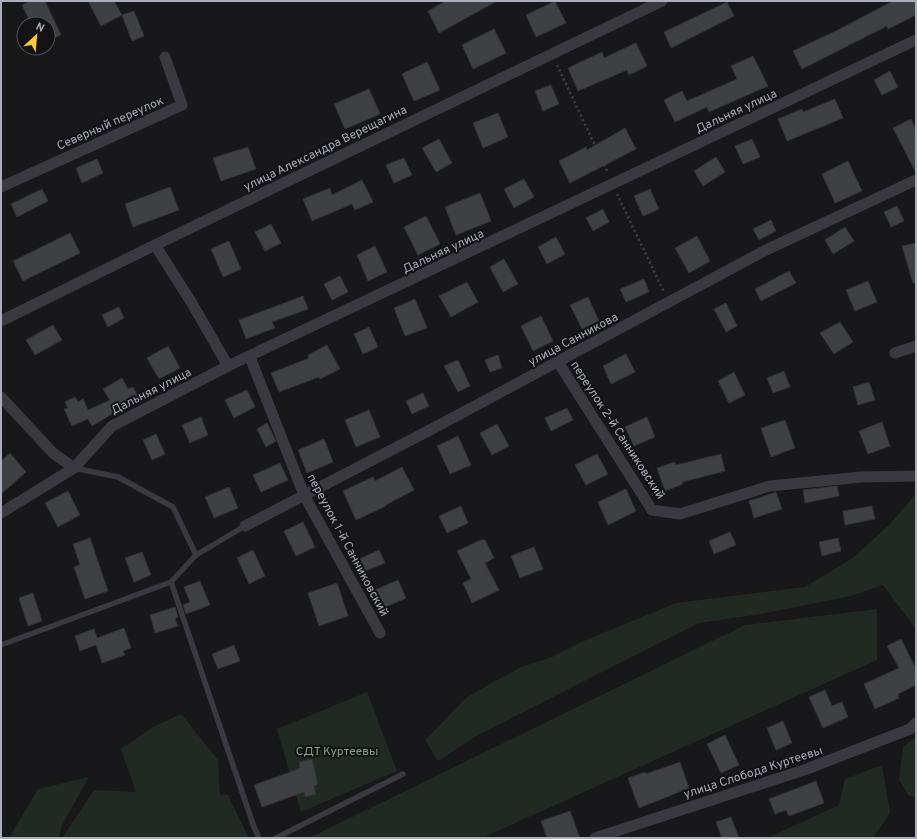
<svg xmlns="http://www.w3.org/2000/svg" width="917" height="839" font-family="Overpass,sans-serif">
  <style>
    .green { fill: #202922 }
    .building { fill: #3f4044; stroke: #323236 }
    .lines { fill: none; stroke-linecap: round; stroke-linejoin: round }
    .path { stroke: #3f4047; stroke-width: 2.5; stroke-dasharray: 2 3; stroke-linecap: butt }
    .lane { stroke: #39393f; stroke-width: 5.5 }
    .street { stroke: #39393f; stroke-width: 11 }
    .labels { text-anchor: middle; stroke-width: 4; stroke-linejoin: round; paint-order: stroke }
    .street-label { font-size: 12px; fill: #aaadba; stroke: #131315 }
    .park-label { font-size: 12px; fill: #80a686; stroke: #131315 }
  </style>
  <rect width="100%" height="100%" fill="#18181a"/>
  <g class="green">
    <path d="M916,494v135l-33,-44 -32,11 -90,18 -62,9 -221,112 -40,26 -13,-21 42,-43 23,-13 31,-17 31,-10 34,-17 90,-37 129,-16 49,-30 35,-32z"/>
    <path d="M877,609v51l-395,178h-173l436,-213z"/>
    <path d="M367,692l30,79 -96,41 -24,-83z"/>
    <path d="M181,714l37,46 2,34 8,1 21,43h-187l32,-48 42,2 -15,-43 32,-22z"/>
    <path d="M916,737v60l-7,-1 -10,-17 4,-32z"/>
    <path d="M882,765l8,48 -17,25h-106l72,-33 6,-26z"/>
    <path d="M89,777l-27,48 -3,13h-50l29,-49z"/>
  </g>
  <g class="building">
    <path d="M31,1h14l16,34 -13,6v-17h-17l-9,-19z"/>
    <path d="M88,1h26l8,14 -21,11z"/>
    <path d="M446,1h51l-58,32 -11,-22z"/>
    <path d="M555,1l11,22 -30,14 -10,-22z"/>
    <path d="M893,1h23v14l-28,14 -1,-3 -85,43 -9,-18 43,-20z"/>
    <path d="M727,2l7,14 -63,32 -7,-16z"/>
    <path d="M134,11l10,25 -12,5 -10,-26z"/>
    <path d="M494,29l12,24 -33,16 -11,-24z"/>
    <path d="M636,43l11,23 -18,9 -2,-5 -49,21 -10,-23 34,-16 2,6z"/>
    <path d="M753,56l15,30 -59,26 -2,-5 -32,15 -11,-22 18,-9 5,10 50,-22 -6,-13z"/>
    <path d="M427,62l13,28 -26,11 -12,-27z"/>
    <path d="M890,71l8,16 -16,8 -8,-15z"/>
    <path d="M551,85l8,19 -16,7 -8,-20z"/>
    <path d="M369,89l11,25 -35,15 -11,-25z"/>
    <path d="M835,99l8,19 -56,23 -9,-22 24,-10 1,3z"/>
    <path d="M498,113l10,24 -25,11 -10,-25z"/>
    <path d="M911,119l5,11v43l-23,-45z"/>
    <path d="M625,128l11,21 -66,34 -11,-22 27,-14 1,3z"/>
    <path d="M439,139l13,24 -16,9 -14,-24z"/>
    <path d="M752,139l8,18 -17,7 -8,-18z"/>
    <path d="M248,147l8,22 -35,12 -8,-23z"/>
    <path d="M716,157l9,15 -22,14 -9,-15z"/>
    <path d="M404,158l8,17 -18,8 -8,-18z"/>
    <path d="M97,159l6,14 -21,10 -6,-15z"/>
    <path d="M848,161l14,30 -27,12 -13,-29z"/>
    <path d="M524,179l10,18 -20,11 -10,-19z"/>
    <path d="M362,180l11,22 -18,8 -3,-6 -40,17 -9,-22 27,-11 2,7z"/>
    <path d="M170,187l9,23 -46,17 -8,-23z"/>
    <path d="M42,189l6,12 -31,16 -6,-13z"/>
    <path d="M650,189l9,20 -16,7 -9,-20z"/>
    <path d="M480,193l11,28 -35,14 -11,-28z"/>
    <path d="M897,206l7,15 -13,6 -7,-15z"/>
    <path d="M603,209l6,13 -16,9 -7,-13z"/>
    <path d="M426,216l14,28 -22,11 -14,-28z"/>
    <path d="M771,220l5,11 -17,9 -6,-11z"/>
    <path d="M271,224l10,19 -16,8 -10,-19z"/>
    <path d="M845,227l9,14 -21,13 -8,-14z"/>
    <path d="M70,233l10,20 -57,28 -10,-20z"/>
    <path d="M697,236l13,25 -21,12 -14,-25z"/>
    <path d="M556,237l9,17 -18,10 -9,-17z"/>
    <path d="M229,241l12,28 -18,8 -12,-28z"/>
    <path d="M916,243v40h-3l-11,-37z"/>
    <path d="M375,246l12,26 -19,9 -11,-26z"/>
    <path d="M504,259l14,25 -15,8 -13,-25z"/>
    <path d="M789,271l7,12 -35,18 -6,-12z"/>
    <path d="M340,276l8,16 -16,8 -8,-16z"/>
    <path d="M644,279l5,13 -23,10 -6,-13z"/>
    <path d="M868,281l9,21 -22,9 -9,-21z"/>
    <path d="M467,282l11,20 -27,15 -12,-21z"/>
    <path d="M303,296l5,13 -36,13 3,6 -29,11 -7,-19z"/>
    <path d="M588,297l11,24 -17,8 -12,-24z"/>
    <path d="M415,299l12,29 -22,8 -11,-28z"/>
    <path d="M726,303l11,23 -11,6 -12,-23z"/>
    <path d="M119,307l5,11 -16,9 -6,-12z"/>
    <path d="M541,316l12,25 -20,10 -12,-25z"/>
    <path d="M840,322l13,20 -19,12 -14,-21z"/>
    <path d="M53,325l9,15 -27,15 -9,-15z"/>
    <path d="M369,327l9,20 -15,7 -9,-20z"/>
    <path d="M327,345l13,24 -20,10 -1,-2 -40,15 -8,-19 38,-15 -1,-3z"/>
    <path d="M168,346l12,22 -21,11 -12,-21z"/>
    <path d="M626,354l9,18 -24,12 -8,-18z"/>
    <path d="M498,355l4,13 -12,4 -5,-12z"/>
    <path d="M458,360l12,26 -12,6 -14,-26z"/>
    <path d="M784,371l6,16 -17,6 -6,-15z"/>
    <path d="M734,372l11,23 -16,8 -11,-22z"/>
    <path d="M122,378l6,11 5,-2 6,11 -47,28 -4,-7 -16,7 -8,-17 4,-1 -3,-6 10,-5 3,5 5,-3 5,11 22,-10 -7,-11z"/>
    <path d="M869,382l6,18 -17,5 -5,-18z"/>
    <path d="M247,390l8,17 -21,11 -9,-18z"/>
    <path d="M423,393l6,13 -17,8 -6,-13z"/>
    <path d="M567,408l6,12 -22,11 -6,-13z"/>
    <path d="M369,410l11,27 -24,10 -11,-27z"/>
    <path d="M201,417l7,18 -18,8 -8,-18z"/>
    <path d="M647,417l8,20 -21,9 -9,-19z"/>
    <path d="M785,420l10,28 -24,9 -10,-29z"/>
    <path d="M882,422l8,24 -22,8 -9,-23z"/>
    <path d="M267,423l9,18 -10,6 -9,-18z"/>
    <path d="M497,424l12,22 -17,9 -12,-22z"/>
    <path d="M156,434l9,20 -13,6 -9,-20z"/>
    <path d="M458,436l13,29 -21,9 -13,-28z"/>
    <path d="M324,439l9,23 -26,11 -9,-23z"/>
    <path d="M10,453l16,19 -25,22v-33z"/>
    <path d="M597,454l11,20 -22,11 -11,-20z"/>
    <path d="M721,454l4,17 -43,11 1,2 -18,7 -8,-23 18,-6 1,3z"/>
    <path d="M280,463l8,17 -27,12 -8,-17z"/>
    <path d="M402,467l12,23 -28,15v1l-30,14 -13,-29 30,-14 2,4z"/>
    <path d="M837,486l2,10 -34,7 -2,-13z"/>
    <path d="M229,487l9,21 -24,10 -9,-21z"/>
    <path d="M626,489l10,22 -28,14 -10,-23z"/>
    <path d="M68,491l12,24 -22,12 -13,-24z"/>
    <path d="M776,492l6,17 -28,9 -5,-17z"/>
    <path d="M461,506l7,17 -21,10 -8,-17z"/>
    <path d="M872,506l3,13 -30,6 -2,-14z"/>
    <path d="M303,522l12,25 -19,9 -12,-25z"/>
    <path d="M730,532l6,13 -22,9 -5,-13z"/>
    <path d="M90,538l18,53 -23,8 -11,-32 6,-2 -7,-21z"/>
    <path d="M838,538l3,13 -19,5 -3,-14z"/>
    <path d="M481,540h4l9,18 -9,5 14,27 -27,13 -9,-20 8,-4 -14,-28z"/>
    <path d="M534,547l9,22 -23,9 -9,-22z"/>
    <path d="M253,550l12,26 -16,8 -12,-26z"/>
    <path d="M379,550l6,13 -22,9 -6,-12z"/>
    <path d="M142,552l9,23 -17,7 -9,-24z"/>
    <path d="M398,580l8,18 -23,10 -8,-18z"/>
    <path d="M200,581l10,24 -24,9 -3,-9 7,-3 -6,-15z"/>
    <path d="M337,583l11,33 -29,10 -11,-33z"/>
    <path d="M33,593l9,28 -14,5 -9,-28z"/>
    <path d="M175,607l3,10 -3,2 3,7 -23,7 -5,-18z"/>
    <path d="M124,628l7,20 -8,3 2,4 -23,8 -6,-18 -16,6 -5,-15 19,-7 3,9z"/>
    <path d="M901,639l15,30v16l-18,9 1,4 -24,11 -11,-25 35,-16 -12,-22z"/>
    <path d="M234,645l6,16 -22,8 -6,-15z"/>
    <path d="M825,690l7,16 10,-4 6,15 -25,11 -14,-31z"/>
    <path d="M783,721l9,22 -16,7 -9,-22z"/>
    <path d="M725,735l14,30 -18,8 -14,-29z"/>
    <path d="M312,759l5,21v5l-3,1 2,8 -11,3 -1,-5 -42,15 -8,-22 42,-15 4,-3 -1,-5z"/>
    <path d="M680,762l9,26 -50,20 -11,-30 17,-6 1,2z"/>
    <path d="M816,781l8,22 -35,13 -3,-6 -11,4 -6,-15z"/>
    <path d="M570,811l10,27h-33l-6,-17z"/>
    <path d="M731,817l8,21h-17l-6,-16z"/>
  </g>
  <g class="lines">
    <g class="path">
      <path d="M557,65l51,108"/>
      <path d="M617,194l47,98"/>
    </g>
    <g class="lane">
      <path d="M74,468l44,9 55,30 23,48 49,-29"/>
      <path d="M171,582l83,245 5,11"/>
      <path d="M1,645l170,-63 25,-27"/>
      <path d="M276,838l127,-64"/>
    </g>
    <g class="street">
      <path d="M1,187l181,-82 -17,-48"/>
      <path d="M155,245l38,60 35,61"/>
      <path d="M1,321l154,-76 507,-244"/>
      <path d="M895,353l21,-7"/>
      <path d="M250,357l54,138 76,138"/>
      <path d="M558,362l94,148 28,4 90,-28 91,-9 55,-1"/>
      <path d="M1,397l52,56 21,15"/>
      <path d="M1,513l73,-45 38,-42 116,-60 688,-326"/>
      <path d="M245,526l185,-96 334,-179 152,-71"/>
      <path d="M595,838l212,-69 103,-40 6,-6"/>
    </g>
  </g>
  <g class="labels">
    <g class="street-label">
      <text transform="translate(736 111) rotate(-25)" y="4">Дальняя улица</text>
      <text transform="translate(110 123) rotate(-24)" y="4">Северный переулок</text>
      <text transform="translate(325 148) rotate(-26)" y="4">улица Александра Верещагина</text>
      <text transform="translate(443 251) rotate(-25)" y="4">Дальняя улица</text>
      <text transform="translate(573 339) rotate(-28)" y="4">улица Санникова</text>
      <text transform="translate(151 391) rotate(-27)" y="4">Дальняя улица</text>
      <text transform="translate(618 430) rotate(57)" y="4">переулок 2-й Санниковский</text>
      <text transform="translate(348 545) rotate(62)" y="4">переулок 1-й Санниковский</text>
      <text transform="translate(753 772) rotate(-18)" y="4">улица Слобода Куртеевы</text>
    </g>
    <g class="park-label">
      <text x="337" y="755">СДТ Куртеевы</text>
    </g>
  </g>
  <rect width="917" height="839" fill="none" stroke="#aaadba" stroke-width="4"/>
  <g transform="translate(36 36) rotate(26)"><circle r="19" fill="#131315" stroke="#4f5157"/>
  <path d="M0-3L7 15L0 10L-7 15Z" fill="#f9c931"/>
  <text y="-6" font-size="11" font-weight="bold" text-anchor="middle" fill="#aaadba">N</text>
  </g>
</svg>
